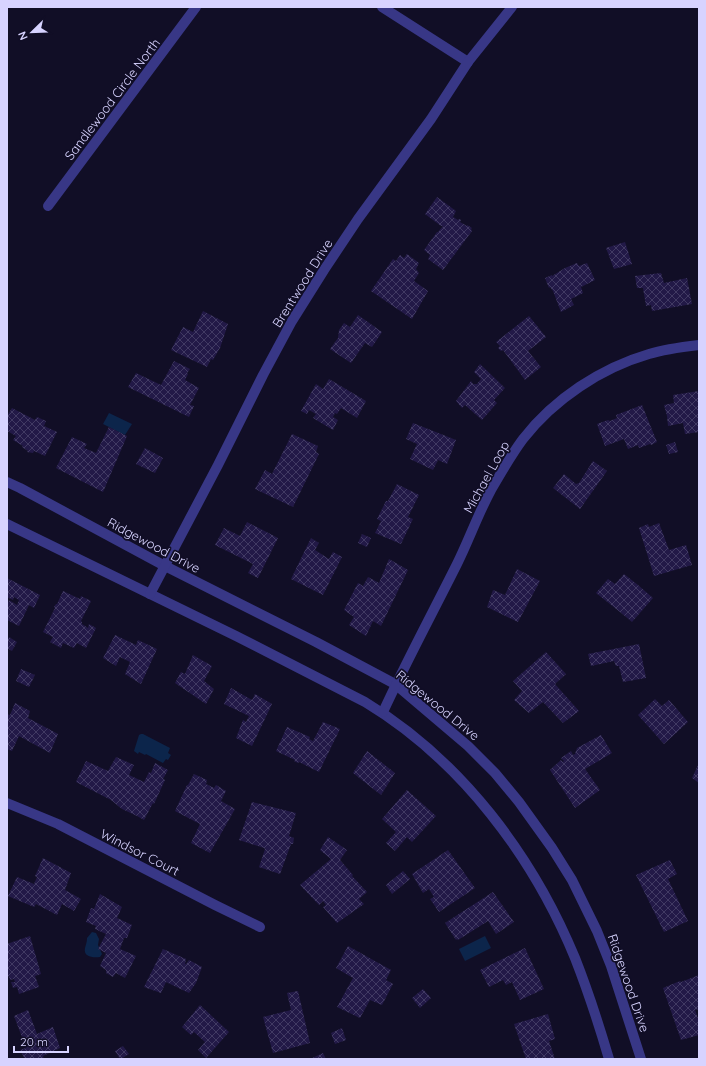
<svg xmlns="http://www.w3.org/2000/svg" width="706" height="1066" font-family="Quicksand,sans-serif">
  <style>
    .water { fill: #0c254b }
    .building { fill: url(#building-cross-hatch) }
    .lines { fill: none; stroke-linecap: round; stroke-linejoin: round }
    .street { stroke: #383786; stroke-width: 10 }
    .labels { text-anchor: middle; stroke-width: 3.5; stroke-linejoin: round; paint-order: stroke }
    .street-label { font-size: 13px; fill: #d7d3ff; stroke: #110e26 }
  </style>
  <defs>
    <pattern id="building-cross-hatch" width="8" height="8" patternUnits="userSpaceOnUse"><rect width="8" height="8" fill="#221947"/><path d="M0 0l8 8M0 8l8-8" fill="none" stroke="#413a63"/></pattern>
  </defs>
  <rect width="100%" height="100%" fill="#110e26"/>
  <g class="water">
    <path d="M109,413l23,11 -7,11 -22,-11z"/>
    <path d="M141,734h2l27,14 -2,5 3,2 -3,5 -2,-1 -3,4 -17,-9 -1,1 -6,-3 -1,2 -4,-3 5,-16z"/>
    <path d="M92,932l4,1 3,6 -1,6 4,9 -2,3c-7,1 -17,0 -15,-9 1,-4 2,-6 2,-10z"/>
    <path d="M485,936l6,12 -26,13 -6,-12z"/>
  </g>
  <g class="building">
    <path d="M437,197l19,14 -3,6 5,3 1,-1 2,1 -1,2 7,4v-1l5,3 -1,1 1,2 -29,39 -15,-11 2,-4 -6,-5 13,-18h1l5,-6h-2l-16,-12z"/>
    <path d="M625,242l7,22 -18,5 -8,-21z"/>
    <path d="M407,254l12,9 -3,6 3,4 -5,8 14,10 -16,28 -41,-28 22,-32 3,2 4,-6 4,3z"/>
    <path d="M577,263l2,3 8,-3 8,17 -14,7 2,6 -12,6 3,6 -13,7 -8,-21 -3,-4 -1,1 -4,-10 7,-3v1l13,-8z"/>
    <path d="M661,273l3,10 23,-5 5,26 -40,7 -1,-6 -5,1 -3,-18h-6l-2,-12z"/>
    <path d="M203,311l25,13 -8,24 -7,12 -2,-1 -4,8 -36,-17 12,-23 10,5z"/>
    <path d="M358,315l24,17 -10,15 -7,-4 -14,20 -21,-14 8,-11 1,-8 5,-7 6,4z"/>
    <path d="M529,316l17,21 -18,14 13,16 -16,13 -22,-30 -2,1 -3,-3 2,-2 -4,-4z"/>
    <path d="M174,361l16,8 -3,4 1,1 -3,6 14,8 -9,17 4,1 -5,11 -61,-30 8,-14 25,12z"/>
    <path d="M480,364l25,24 -11,12 3,3 -15,17 -17,-15 -3,3 -6,-7 15,-20 2,3h4l4,-5 -7,-7z"/>
    <path d="M329,379l37,22 -9,17 -16,-10 -4,6 -2,-1 -2,4 5,3 -5,10 -20,-12 3,-4 -7,-4 -2,4 -6,-3 15,-27 7,5z"/>
    <path d="M699,391v41l-14,2 -2,-11 -15,3 -1,-10 -3,-11 10,-2 -1,-8z"/>
    <path d="M642,405l15,37 -6,3 -1,-1 -11,4 -1,-3 -10,4 -4,-10 -19,7 -8,-22 11,-4 2,1 7,-3 -1,-3z"/>
    <path d="M12,408l23,12 2,-3 9,4 -2,5 13,6 -12,24 -11,-5 -1,2 -6,-1 1,-1 -6,-4 1,-1 -10,-6 3,-4 -9,-5v-15z"/>
    <path d="M413,423l43,17 -9,24 -9,-4 -5,10 -23,-11 7,-15 -11,-5z"/>
    <path d="M109,427l18,9 -24,56 -47,-24 16,-31 15,7 -3,4 12,5z"/>
    <path d="M292,434l26,12 -2,6 3,2 -26,53 -38,-18 10,-19 7,4z"/>
    <path d="M675,442l3,10 -9,2 -3,-9z"/>
    <path d="M145,448l18,10 -8,15 -19,-9z"/>
    <path d="M593,461l14,10 -27,38 -27,-21 11,-14 12,10 3,-1z"/>
    <path d="M397,484l22,11 -11,22 5,2 -12,25 -26,-11 6,-12 -4,-2 9,-18h2z"/>
    <path d="M247,522l31,16 -20,40 -10,-5 5,-9 -38,-19 9,-17 16,8z"/>
    <path d="M659,523l10,27 17,-5 6,20 -38,11 -15,-48 9,-4 1,3z"/>
    <path d="M362,534l9,4 -4,9 -9,-4z"/>
    <path d="M311,538l8,5 -4,7 14,9 4,-7 9,5 -19,38 -32,-16z"/>
    <path d="M389,559l19,11 -27,56 -8,-5 -7,15 -17,-11 5,-8 -10,-7 14,-27 5,3 5,-9 11,6z"/>
    <path d="M517,569l23,12 -22,41 -31,-15 6,-17 12,5z"/>
    <path d="M624,574l14,11 15,13 -21,24 -12,-10 -24,-19 12,-14 7,5z"/>
    <path d="M7,578l33,17 -6,13 -5,-3 -10,21 -12,-6v-15l2,-5 8,5 2,-5 -5,-3 -1,3 -6,-3z"/>
    <path d="M63,591l17,8 1,-3 10,5 -10,20 1,1v2l6,4 1,-4 7,4 -10,20 -9,-5 -3,5 -11,-5 -2,5 -11,-6 3,-5 -10,-5 12,-24 -1,-1 2,-3h1z"/>
    <path d="M115,635l21,10 2,-5 19,9 -16,35 -16,-10 5,-12 -10,-5 -4,9 -13,-8z"/>
    <path d="M9,637l8,5 -5,9 -5,-3v-7z"/>
    <path d="M639,644l7,34 -23,4 -4,-16h-3l-2,-5 -23,5 -3,-12z"/>
    <path d="M546,652l20,22 -11,10 24,27 -16,12 -20,-21 -14,11 -15,-13 8,-9 -9,-10z"/>
    <path d="M193,655l19,11 -8,15 10,8 -8,15 -31,-21 6,-11 4,2z"/>
    <path d="M21,669l14,6 -6,12 -13,-6z"/>
    <path d="M231,688l21,12 3,-6 17,10 -20,42 -16,-8 7,-18 3,2 3,-6 -25,-12z"/>
    <path d="M655,699l7,7 7,-6 19,22 -24,22 -26,-29z"/>
    <path d="M15,703l15,8 -2,7 30,16 -8,19 -31,-17 -7,15 -5,-2v-35l3,1z"/>
    <path d="M323,722l17,7 -21,43 -20,-10 -1,1 -4,-2 1,-1 -19,-9 11,-24 23,10 -1,2 4,2z"/>
    <path d="M601,735l11,18 -27,16 15,21 -25,18 -25,-38 11,-10 2,2 1,-1 -3,-3 10,-7 2,4 2,-1 2,-6z"/>
    <path d="M367,751l28,22 -14,22 -28,-22z"/>
    <path d="M116,757l18,8 -5,10 15,7 5,-10 2,1 4,-10 13,7 -5,9 2,1 -11,24 -1,-1 -9,17 -7,-4 -15,-7 -11,-9 -35,-18 10,-21 22,10z"/>
    <path d="M699,763v20l-7,-5z"/>
    <path d="M194,774l13,6 -1,4 8,4 2,-3 10,6 -5,10 14,8 -25,44 -19,-10 9,-19 -25,-13 12,-26h1z"/>
    <path d="M407,790l29,26 -24,26 -5,-5 -12,14 -9,-8 10,-11 -14,-13z"/>
    <path d="M252,802l44,11 -7,23 5,2 -1,6h-2l-11,30 -21,-7 6,-18 -1,-1 -25,-8z"/>
    <path d="M328,837l19,13 -7,10 13,15 -1,1 15,16 -8,7 5,5 -27,19 -14,-16 3,-2 -3,-4 -4,4 -19,-20 31,-26 -11,-9z"/>
    <path d="M448,850l27,38 -36,24 -9,-13 4,-2 -5,-8 -6,4 -11,-19z"/>
    <path d="M43,858l28,15 -6,17 16,9 -7,12 -12,-7 -5,11 -21,-11 -2,3 -26,-11 9,-19 17,7 3,-7 -2,-1z"/>
    <path d="M670,860l7,14 -9,5 20,42 -24,11 -28,-57z"/>
    <path d="M403,871l7,8 -18,15 -6,-9z"/>
    <path d="M493,892l21,30 -18,12 -8,-13 -30,19 -1,-1 -1,1 -11,-17z"/>
    <path d="M100,894l22,13 -5,11 15,7 -5,13h-3l-4,11 16,7 -11,22 -9,-5 -3,4 -7,-4v-3l-6,-4 6,-13 -8,-4 8,-15 -11,-5 1,-3 -10,-4 5,-14 3,1z"/>
    <path d="M30,936l11,38 -6,2 4,11 -20,7 -2,-7 -4,1 -2,-6h4l-1,-3 -4,1 -1,-4 -2,1v-33z"/>
    <path d="M348,946l43,24 -5,10 7,4 -11,21 -12,-5 -10,18 -23,-11 16,-29 -17,-10z"/>
    <path d="M525,948l19,41 -24,11 -8,-18 -6,3 -3,-5 -14,7 -9,-17z"/>
    <path d="M163,949l23,10 -1,5h1l3,-4 13,7 -6,16 -7,10 -23,-11 -5,11 -17,-6z"/>
    <path d="M699,975v34l-4,1 4,11v14l-18,5 -18,-52 17,-7 1,1z"/>
    <path d="M423,989l8,9 -11,10 -8,-10z"/>
    <path d="M298,991l12,52 -37,10 -10,-36 28,-7 -4,-17z"/>
    <path d="M200,1005l29,27 -23,26 -8,-8 7,-8 -11,-10 -3,3 -9,-8z"/>
    <path d="M28,1010l9,24 16,-7 7,21 -17,8 1,3h-19l-5,-9 6,-2 -12,-32z"/>
    <path d="M548,1014l7,25 -6,2 6,18h-29l-12,-35z"/>
    <path d="M342,1028l4,12 -11,4 -4,-11z"/>
    <path d="M123,1046l6,8 -8,5h-1l-5,-8z"/>
    <path d="M323,1053l3,6h-16z"/>
  </g>
  <g class="lines">
    <g class="street">
      <path d="M382,7l86,55"/>
      <path d="M48,206l148,-199"/>
      <path d="M7,482l13,6 145,78 151,76 79,42 73,62 27,27 24,29 33,46 20,32 25,51 14,35 30,93"/>
      <path d="M7,524l229,112 129,66c96,58 168,154 210,256 13,33 24,67 34,101"/>
      <path d="M150,594l68,-129 45,-90 29,-54 32,-51 34,-51 73,-100 37,-57 44,-55"/>
      <path d="M383,712c23,-50 49,-98 74,-148 12,-24 21,-50 34,-74 10,-17 20,-35 32,-51 31,-40 78,-71 126,-85 16,-5 33,-7 50,-9"/>
      <path d="M7,803l51,21 157,81 45,22"/>
    </g>
  </g>
  <g class="labels">
    <g class="street-label">
      <text transform="translate(112 99) rotate(-53)" y="5">Sandlewood Circle North</text>
      <text transform="translate(302 283) rotate(-58)" y="5">Brentwood Drive</text>
      <text transform="translate(486 477) rotate(-61)" y="5">Michael Loop</text>
      <text transform="translate(154 545) rotate(28)" y="5">Ridgewood Drive</text>
      <text transform="translate(438 705) rotate(39)" y="5">Ridgewood Drive</text>
      <text transform="translate(140 852) rotate(27)" y="5">Windsor Court</text>
      <text transform="translate(629 983) rotate(71)" y="5">Ridgewood Drive</text>
    </g>
  </g>
  <rect width="706" height="1066" fill="none" stroke="#d7d3ff" stroke-width="16"/>
  <g transform="translate(32 32) rotate(247)" stroke="#110e26" stroke-width="3" paint-order="stroke">
  <path d="M0-3L7 15L0 10L-7 15Z" fill="#d7d3ff"/>
  <text y="-6" font-size="11" font-weight="bold" text-anchor="middle" fill="#d7d3ff">N</text>
  </g>
  <path d="M14 1046v6h54v-6" fill="none" stroke="#d7d3ff" stroke-width="2"/>
  <text x="20" y="1046" font-size="12" fill="#d7d3ff" stroke="#110e26" stroke-width="3" paint-order="stroke">20 m</text>
</svg>
